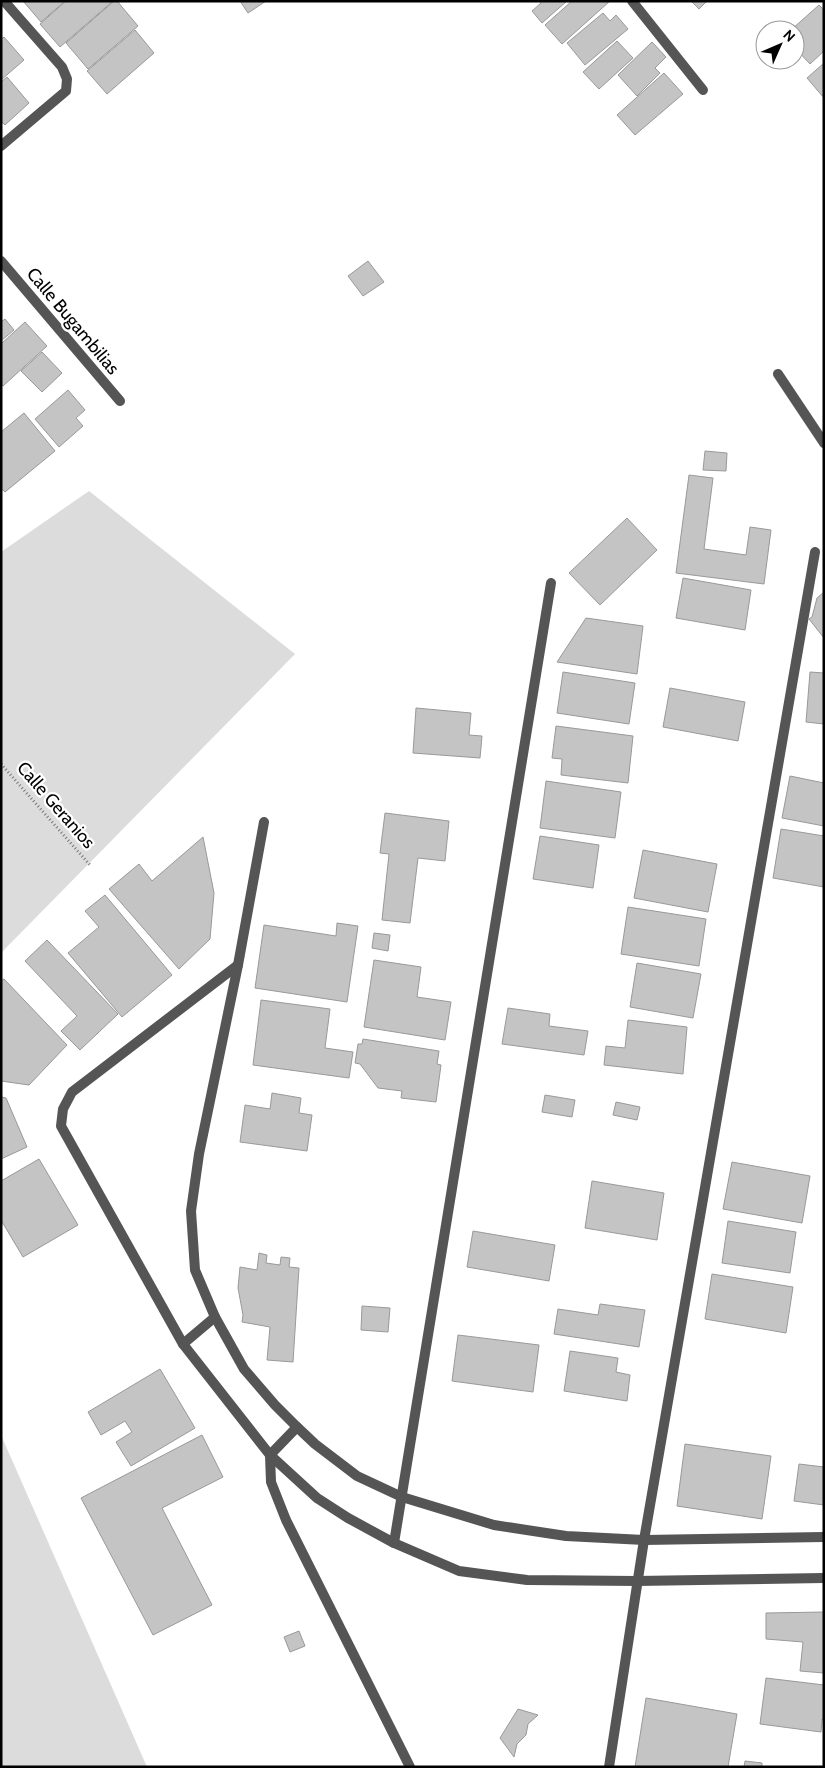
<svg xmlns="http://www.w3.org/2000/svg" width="825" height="1768" font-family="Cabin,sans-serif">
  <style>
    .green { fill: #dcdcdc }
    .building { fill: #c4c4c4; stroke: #999 }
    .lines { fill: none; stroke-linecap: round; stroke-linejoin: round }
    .path { stroke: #777; stroke-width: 3; stroke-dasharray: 1 2.5; stroke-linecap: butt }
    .street { stroke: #555; stroke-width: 10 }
    .labels { text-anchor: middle; stroke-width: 4.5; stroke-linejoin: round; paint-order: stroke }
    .street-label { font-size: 18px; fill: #000; stroke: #fff }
  </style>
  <rect width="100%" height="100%" fill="#fff"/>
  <g class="green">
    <path d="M89,491l206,163 -294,299v-401z"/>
    <path d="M1,1435l146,332h-146z"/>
  </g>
  <g class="building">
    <path d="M23,1h42l-24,21z"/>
    <path d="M66,1h47l-53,46 -20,-23z"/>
    <path d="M114,1h3l21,25 -50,43 -22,-26z"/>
    <path d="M240,1h26l-18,12z"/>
    <path d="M540,1h27l-25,22 -10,-12 9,-8z"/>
    <path d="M572,1h38l-48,43 -17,-19z"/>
    <path d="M691,1h16l-8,8z"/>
    <path d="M819,5l5,5v41l-14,13 -15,-16v-18h-4z"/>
    <path d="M603,13l7,8 6,-6 12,14 -43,36 -18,-22z"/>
    <path d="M135,30l19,23 -47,41 -20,-23z"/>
    <path d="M4,37l20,23 -23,20v-41z"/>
    <path d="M617,41l16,17 -34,31 -16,-17z"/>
    <path d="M652,42l14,15 -11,11 5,5 -23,23 -19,-21z"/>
    <path d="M824,63v35l-17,-20z"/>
    <path d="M664,73l19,21 -48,41 -18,-20z"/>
    <path d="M7,77l22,26 -24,22 -4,-4v-39z"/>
    <path d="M368,261l16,21 -21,14 -15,-20z"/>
    <path d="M5,319l9,11 -13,11v-19z"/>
    <path d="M25,322l22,24 -44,40 -2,-2v-40z"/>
    <path d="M42,352l20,21 -20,19 -21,-21z"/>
    <path d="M68,390l17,20 -9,8 7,8 -24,21 -24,-28z"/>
    <path d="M24,413l31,38 -50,41 -4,-4v-56z"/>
    <path d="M705,451l22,2 -1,18 -23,-1z"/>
    <path d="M689,475l24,3 -9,71 42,6 4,-28 21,3 -7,54 -88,-11z"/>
    <path d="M627,518l30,32 -57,55 -31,-32z"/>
    <path d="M683,578l68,12 -6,40 -69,-12z"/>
    <path d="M824,592v46l-15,-19 3,-2 5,-19z"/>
    <path d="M586,618l57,8 -6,48 -80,-12z"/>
    <path d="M563,672l72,11 -6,41 -72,-11z"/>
    <path d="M810,672l14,1v51l-18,-2z"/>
    <path d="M670,688l75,14 -7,39 -75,-14z"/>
    <path d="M416,708l55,5 -2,22 13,1 -2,22 -67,-5z"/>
    <path d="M556,726l77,10 -5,47 -67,-8 1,-16 -10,-1z"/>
    <path d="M790,776l34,7v43l-42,-8z"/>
    <path d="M546,781l75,11 -6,46 -75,-10z"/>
    <path d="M385,813l64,8 -4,40 -27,-3 -8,65 -28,-3 7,-66 -9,-1z"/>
    <path d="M781,829l43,7v51l-51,-9z"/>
    <path d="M540,836l59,9 -6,43 -60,-9z"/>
    <path d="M203,837l11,56 -4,46 -31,30 -70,-80 30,-25 13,17z"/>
    <path d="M643,850l74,14 -9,48 -74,-14z"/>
    <path d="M105,895l67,80 -50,42 -54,-64 31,-26 -14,-16z"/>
    <path d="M628,907l78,12 -7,47 -78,-12z"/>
    <path d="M337,923l21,3 -11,76 -92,-14 9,-63 72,11z"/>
    <path d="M374,933l16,2 -2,16 -16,-3z"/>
    <path d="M47,940l71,74 -38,36 -19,-19 16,-15 -52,-55z"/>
    <path d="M374,960l47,7 -4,30 34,5 -6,38 -81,-13z"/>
    <path d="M637,963l64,11 -8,44 -63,-11z"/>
    <path d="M4,979l63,66 -38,40 -28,-4v-100z"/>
    <path d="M261,1000l69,9 -5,39 28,4 -4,26 -96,-13z"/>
    <path d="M508,1008l42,6 -1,12 39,5 -4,24 -82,-11z"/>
    <path d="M628,1020l59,7 -4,47 -79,-9 2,-19 19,2z"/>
    <path d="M363,1039l76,12 -2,13 4,1 -5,37 -35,-4 1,-7 -24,-3 -18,-24 -5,-1 3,-19h4z"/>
    <path d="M272,1093l29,5 -2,15 13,2 -5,36 -67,-9 5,-37 25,4z"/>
    <path d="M545,1095l30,5 -3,17 -30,-5z"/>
    <path d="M1,1097l5,1 21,49 -26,12z"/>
    <path d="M616,1102l24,5 -3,13 -24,-5z"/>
    <path d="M39,1159l39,66 -55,32 -22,-37v-39z"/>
    <path d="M732,1162l78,14 -8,47 -79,-14z"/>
    <path d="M592,1181l72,12 -7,47 -72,-12z"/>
    <path d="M728,1221l68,11 -6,41 -68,-10z"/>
    <path d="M473,1231l82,14 -6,36 -82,-14z"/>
    <path d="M259,1253l8,2 -1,8 14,2 1,-8 9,1 -1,9 10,1 -6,94 -26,-2 3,-33 -28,-5 1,-7 -5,-27 2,-21 17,3z"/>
    <path d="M712,1274l81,13 -7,46 -81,-14z"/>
    <path d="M600,1304l45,6 -6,37 -85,-13 4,-25 40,6z"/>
    <path d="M362,1306l28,2 -2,24 -27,-2z"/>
    <path d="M458,1335l81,10 -6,47 -81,-11z"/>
    <path d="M570,1351l48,7 -2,14 14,3 -3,26 -63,-10z"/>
    <path d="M160,1369l35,59 -64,38 -15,-24 16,-10 -7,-11 -24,14 -13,-23z"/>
    <path d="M202,1435l21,42 -61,31 50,97 -59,30 -72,-137z"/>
    <path d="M685,1444l86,12 -9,63 -85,-13z"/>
    <path d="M799,1464l25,3v38l-30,-4z"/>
    <path d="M824,1612v61l-24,-2 3,-29 -37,-3v-26z"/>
    <path d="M299,1631l6,15 -15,6 -6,-15z"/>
    <path d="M766,1678l58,7v35l-2,-1 -1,13 -61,-8z"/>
    <path d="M646,1698l91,16 -9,53h-93z"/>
    <path d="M518,1709l20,6 -10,9 -2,11 -9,9 -3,13 -14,-19z"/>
    <path d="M745,1761l17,2v4h-18z"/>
  </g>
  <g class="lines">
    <path class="path" d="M1,764l89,101"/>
    <g class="street">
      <path d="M632,1l71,89"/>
      <path d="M1,146l65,-55 1,-12 -5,-12 -58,-66"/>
      <path d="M1,261l119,140"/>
      <path d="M778,374l46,69"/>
      <path d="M264,822l-26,143 -39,189 -8,57 4,59 20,47 29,52 31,36 22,22 18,17 42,32 45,21 92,28 72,11 78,4 180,-3"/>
      <path d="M238,965l-166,127 -9,17 -2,17 122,218 87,111 47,43 31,20 46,25 65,28 68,9 110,1 187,-3"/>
      <path d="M183,1344l32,-27"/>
      <path d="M297,1427l-27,28 1,27 15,38 124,247"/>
      <path d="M394,1543l157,-960"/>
      <path d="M609,1767l35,-227 171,-988"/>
    </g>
  </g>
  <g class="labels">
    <g class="street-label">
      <text transform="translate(73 321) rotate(50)" y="6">Calle Bugambilias</text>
      <text transform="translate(56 805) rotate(49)" y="6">Calle Geranios</text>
    </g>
  </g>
  <rect width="825" height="1768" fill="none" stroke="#000000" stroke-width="5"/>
  <g transform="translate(780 45) rotate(45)"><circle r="24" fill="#ffffff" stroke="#999999"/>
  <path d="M0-4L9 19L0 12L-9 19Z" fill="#000000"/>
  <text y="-8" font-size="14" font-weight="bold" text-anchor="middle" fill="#000000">N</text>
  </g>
</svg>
